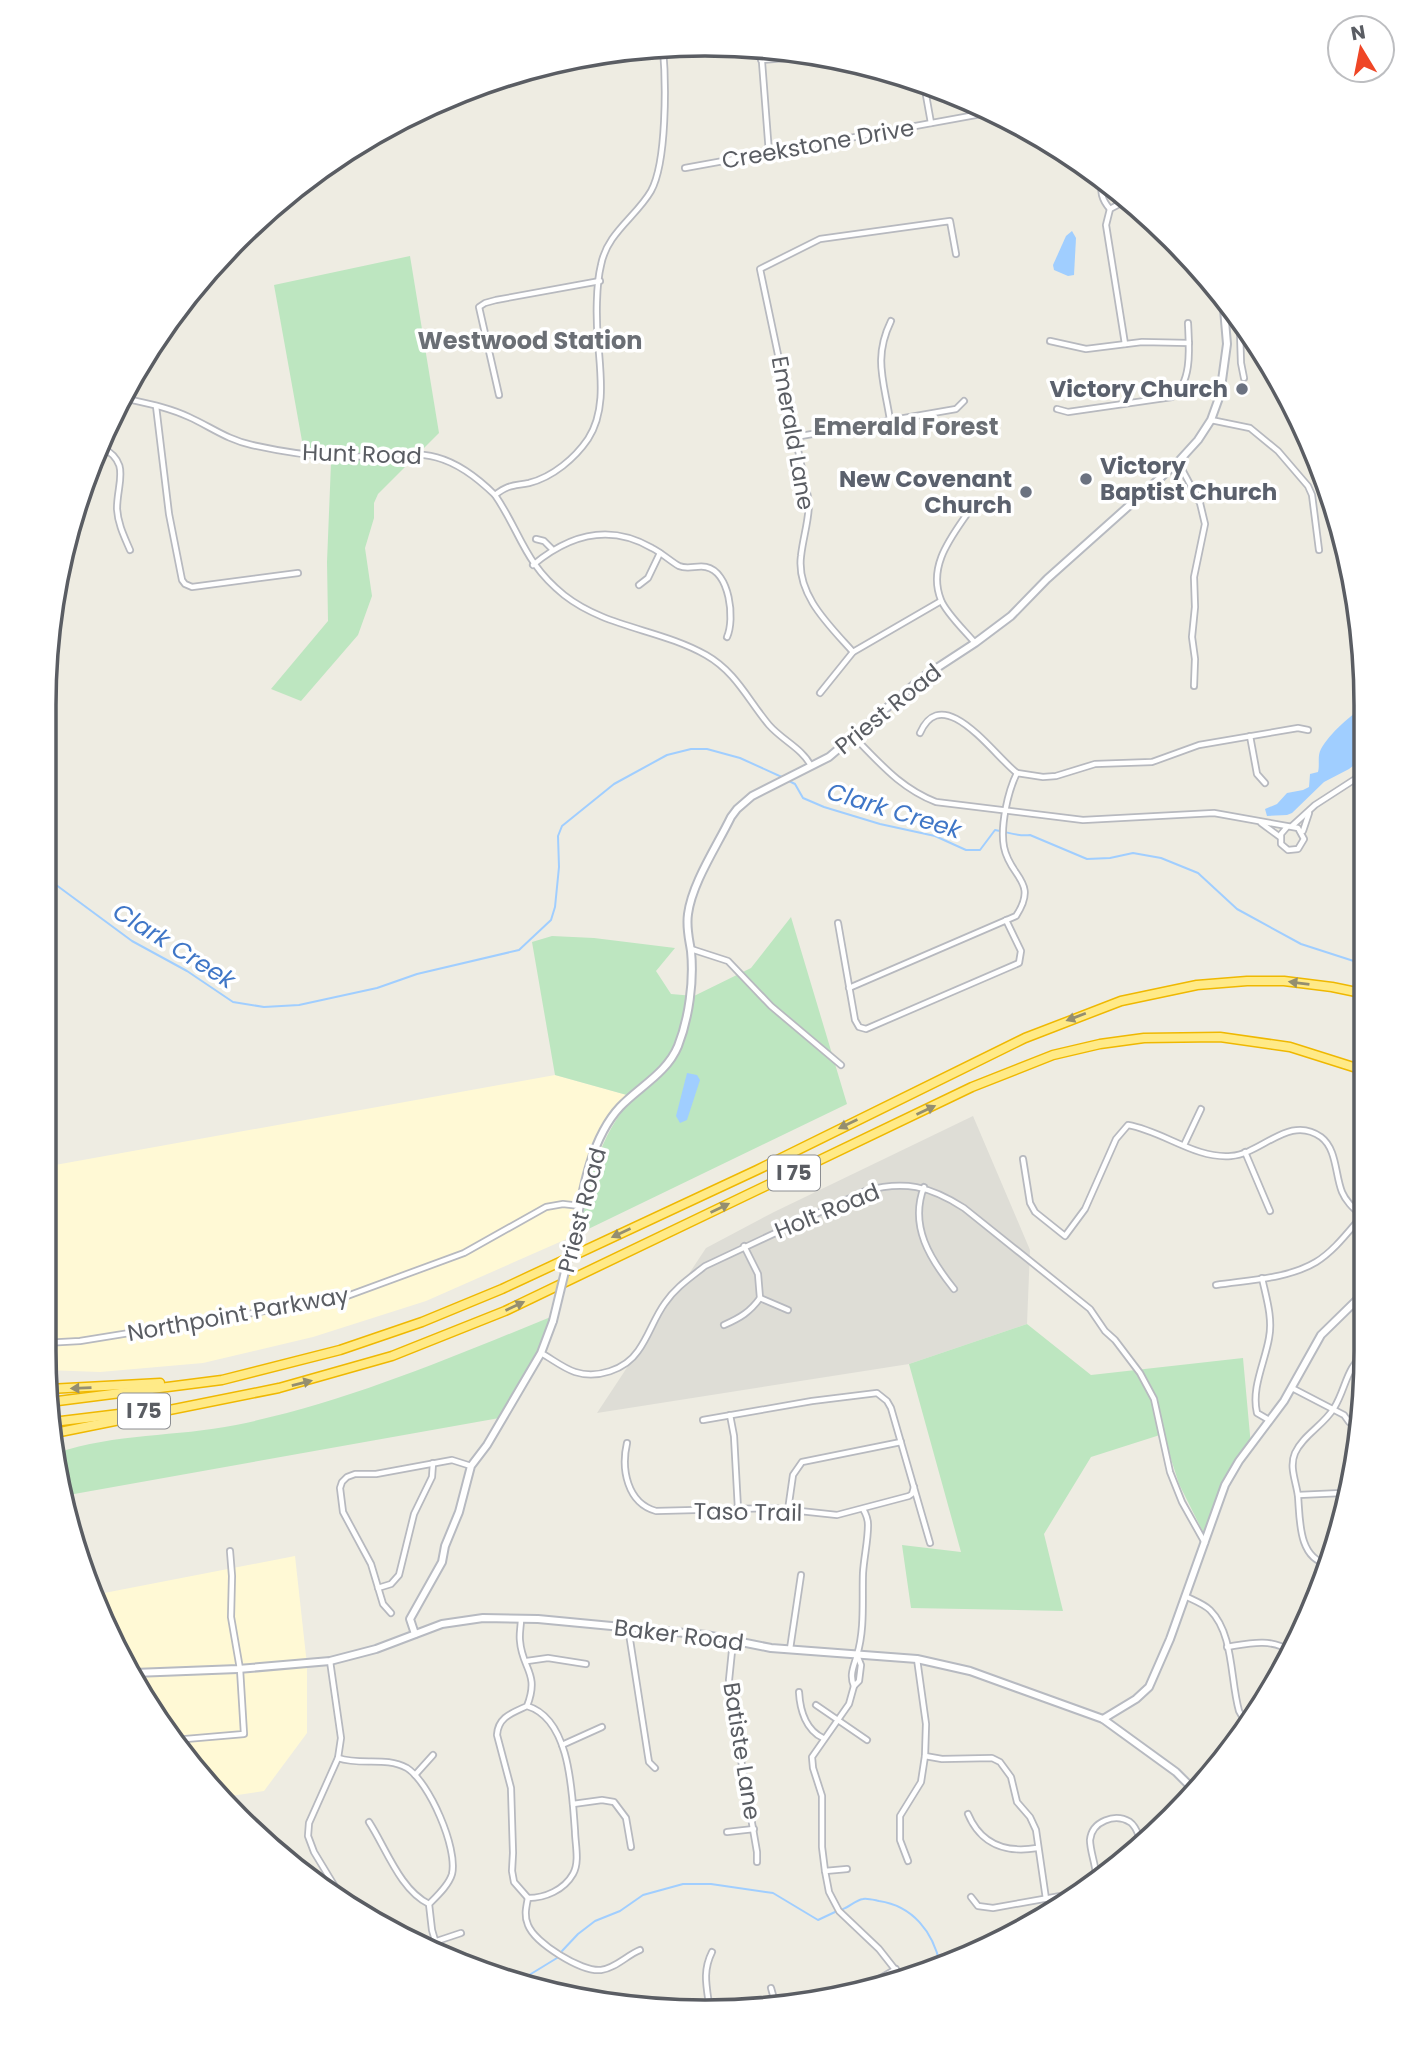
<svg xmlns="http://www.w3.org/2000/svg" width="1410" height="2056" font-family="Poppins,sans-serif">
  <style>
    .commercial { fill: #fff9d5 }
    .industrial { fill: #deddd6 }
    .green { fill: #bde6c0 }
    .water { fill: #a0ceff }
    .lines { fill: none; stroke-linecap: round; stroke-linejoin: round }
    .stream { stroke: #a0ceff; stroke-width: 2 }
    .street-casing { stroke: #b7b9bf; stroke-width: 8 }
    .secondary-casing { stroke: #b7bac1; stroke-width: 10 }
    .highway-casing { stroke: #efb800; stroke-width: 11 }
    .street { stroke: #fff; stroke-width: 4.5 }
    .secondary { stroke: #fff; stroke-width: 6 }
    .highway { stroke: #ffea87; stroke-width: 8 }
    .secondary-bridge-casing { stroke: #b7bac1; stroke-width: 10; stroke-linecap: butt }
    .secondary-bridge { stroke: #fff; stroke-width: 6 }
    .oneway { fill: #948e70 }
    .worship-dot { fill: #6b7280; stroke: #fff; stroke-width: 2.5 }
    .labels { text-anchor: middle; stroke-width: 7; stroke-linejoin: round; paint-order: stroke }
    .shield { fill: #fff; stroke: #8c8e92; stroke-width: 2 }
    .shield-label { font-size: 21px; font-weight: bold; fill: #5a5d63 }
    .street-label { font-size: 23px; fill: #5a5d63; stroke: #fff }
    .worship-label { font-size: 23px; font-weight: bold; fill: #5b616d; stroke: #fff; text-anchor: end }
    .neighbourhood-label { font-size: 24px; font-weight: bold; fill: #6b6f75; stroke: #fff }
    .water-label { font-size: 24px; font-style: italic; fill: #3f76c7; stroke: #fff }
    .rim { fill: none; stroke: #5a5d63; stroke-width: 3.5 }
  </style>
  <rect width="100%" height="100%" fill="#eeece2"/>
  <g class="commercial">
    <path d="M555,1075l79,22 -15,17 -14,21 -27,99 -152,67 -113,36 -110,26 -103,9 -54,-2 -2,-19v-184z"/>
    <path d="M295,1556l12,109v68l-43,58 -40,6 -69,-79 -56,-124z"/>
  </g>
  <path class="industrial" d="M973,1116l57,134 -3,74 -118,40 -312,49 109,-165 68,-36z"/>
  <g class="green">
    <path d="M410,256l29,177 -61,61 -4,9v15l-9,30 7,48 -14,39 -57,66 -30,-12 57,-68 -1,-59 4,-99 -27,-11 -30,-167z"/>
    <path d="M791,917l56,187 -269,130c12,-52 19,-97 56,-137l-79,-22 -23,-133 20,-6 42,2 81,10 -19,23 15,23 23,2 57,-28z"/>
    <path d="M558,1314l-53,103 -442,79 -6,-43c58,-20 119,-16 179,-28 112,-23 216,-68 322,-111z"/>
    <path d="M1027,1324l64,51 152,-17 8,88 -25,40 -19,54 -28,-56 -16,-50 -72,23 -47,77 19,77 -152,-3 -9,-63 59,7 -52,-188z"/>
  </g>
  <g class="water">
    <path d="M1072,231l4,7 -2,37 -6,1 -14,-6 -1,-5 13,-29z"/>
    <path d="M1366,705v51l-17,13 -25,13 -32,31 -5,2 -20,1 -2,-7 12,-5 10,-11 16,-3 6,-3 1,-13 8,-2c2,-7 -1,-16 3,-23 8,-15 31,-35 45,-44z"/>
    <path d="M687,1073l10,2 3,5 -13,40 -7,3 -4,-7z"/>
  </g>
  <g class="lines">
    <g class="stream">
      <path d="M789,781l6,3 8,14 21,9 56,17 55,12 31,14h14l15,-20c13,2 24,7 35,5l57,24 23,-1 23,-5 28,5 37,15 39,36 64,35 65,21"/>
      <path d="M44,876l88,65 55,30 46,31 31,5 35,-2 78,-17 40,-14 102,-24 32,-30 4,-13 4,-40 -1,-31 4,-10 52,-42 53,-29 24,-6h16l33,9 44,20"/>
      <path d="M843,1909c6,-2 13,-9 20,-10 4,-1 11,1 16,2 34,5 54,31 61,63"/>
      <path d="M562,1951l16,-17 17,-13 25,-10 23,-16 40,-11h28l62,9 45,27 17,-8"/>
      <path d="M521,1980l36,-22"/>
    </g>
    <g class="street-casing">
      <g id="street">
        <path d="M761,49l8,104"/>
        <path d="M761,60l61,-5"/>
        <path d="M924,84l7,39"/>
        <path d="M685,168l307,-56"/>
        <path d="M1103,180c-4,11 -1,20 7,29"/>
        <path d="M1240,332l1,31 3,15"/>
        <path d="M1050,341l36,8 56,-7 47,1"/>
        <path d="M1125,344l-19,-119 4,-16 17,-9"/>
        <path d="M499,395l-20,-88 6,-4 11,-3 104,-19"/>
        <path d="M123,398c22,5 45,9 66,19 22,10 39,23 63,28 27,6 57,11 85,12 71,1 99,-20 158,38 14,-11 19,-9 34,-12 24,-6 46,-25 59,-44 19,-29 12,-68 10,-99 -2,-21 -2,-55 3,-75 6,-32 35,-48 50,-74 16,-29 15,-109 12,-143"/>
        <path d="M156,406l13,108 13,66 3,4 7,3 106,-14"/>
        <path d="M1057,409l11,3 104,-15c21,-14 17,-52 16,-74"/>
        <path d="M890,420c-6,-39 -17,-62 1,-99"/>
        <path d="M1211,420l39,8 28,23 30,35 4,9 7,55"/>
        <path d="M795,437l161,-28 8,-8"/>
        <path d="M100,446c32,17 17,35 17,63 1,15 7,27 13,41"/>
        <path d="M1178,462l22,41 5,21 -11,53 1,30 -3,30 3,22 -1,27"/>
        <path d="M495,495c26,38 29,68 69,100 42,33 96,34 142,60 30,17 42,45 63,70 13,15 34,24 42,41"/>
        <path d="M973,505c-17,27 -47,58 -32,95 5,13 24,31 34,43"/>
        <path d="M536,539l8,2 8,8"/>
        <path d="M533,565c36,-30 76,-42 119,-17 10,5 18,13 27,18 9,4 18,-1 27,1 24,5 29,52 21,70"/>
        <path d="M639,585l9,-7 12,-25"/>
        <path d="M853,652c-23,-26 -57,-57 -52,-96 2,-19 8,-35 8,-54l-49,-233 60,-30 130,-18 6,33"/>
        <path d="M820,693l33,-41 88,-51"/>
        <path d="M920,733c23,-53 75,24 97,40"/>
        <path d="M853,736c27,27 47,52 83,66l147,18 131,-7 84,15 6,11 -6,10 -10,1 -7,-6v-10l6,-7"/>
        <path d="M1250,736l7,38 8,9"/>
        <path d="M1261,823l19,14"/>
        <path d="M1292,826l23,-21 51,-33"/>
        <path d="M1303,831l6,-18"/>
        <path d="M838,923l17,97 4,7 7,2 153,-66 2,-12 -15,-31"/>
        <path d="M691,949l37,12 43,45 70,59"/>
        <path d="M849,988l167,-72c23,-35 -6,-38 -12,-69 -4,-21 4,-56 13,-74l26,4 13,-1 39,-12 57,-2 47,-17 99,-17 10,2"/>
        <path d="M1184,1145l17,-36"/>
        <path d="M1245,1152l25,59"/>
        <path d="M1023,1159l7,44 5,9 30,24 20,-27 31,-70 12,-14c35,6 67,34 103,31 31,-2 58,-42 90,-19 16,12 14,38 21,55 5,12 15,19 24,28"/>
        <path d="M924,1187c-15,39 6,72 30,102"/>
        <path d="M1262,1278c4,19 11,40 7,60 -4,24 -18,50 -12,75l12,7"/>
        <path d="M1216,1285c32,-5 72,-6 100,-23 18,-11 32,-30 46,-46"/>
        <path d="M760,1298l28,12"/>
        <path d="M724,1325c16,-7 26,-13 36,-27l-2,-24 -14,-28"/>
        <path d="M44,1343l36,-2 259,-42 125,-46 82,-46 17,-3 17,2"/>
        <path d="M541,1353c11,6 22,15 34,19 22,7 50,-2 63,-21 11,-15 16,-33 27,-48 11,-16 25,-25 40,-37l160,-75c39,-11 65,-5 99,17l126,101 15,22 10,9 25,33 14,26 16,73 12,30 23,41"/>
        <path d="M1292,1388l52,27 5,7"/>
        <path d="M730,1415l4,21 4,73"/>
        <path d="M703,1420l109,-19 65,-8 10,8 4,7 39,135"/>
        <path d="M627,1443c-6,26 0,60 29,68l116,-3 65,7 72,-19 3,-2 2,-7"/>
        <path d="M1298,1495l44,-2"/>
        <path d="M788,1510l5,-35 9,-13 99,-20"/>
        <path d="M1328,1564c-30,-5 -28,-45 -30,-68 -2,-15 -9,-29 -3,-43 8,-18 29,-28 39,-45 12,-19 12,-42 32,-55"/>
        <path d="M378,1588l13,-4 8,-9 15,-61 18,-37 1,-14"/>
        <path d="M1185,1596c8,4 19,8 25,14 24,24 20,69 29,101l4,7 8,5"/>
        <path d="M391,1613l-8,-9 -12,-40 -28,-52 -3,-24 2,-6 5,-5 8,-3h21l76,-14 19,6"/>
        <path d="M521,1619c0,7 -2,15 -1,22 2,28 20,32 7,65 -15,7 -29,11 -30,29l14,53 2,65 -1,18 2,11 14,16c17,0 36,-8 45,-24 7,-12 2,-31 2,-43 -3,-37 -4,-112 -48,-125"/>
        <path d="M628,1627l20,129 1,6 6,6"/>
        <path d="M733,1641l-4,39 10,68 18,104v10"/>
        <path d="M1227,1647c24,-4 42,-9 64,4"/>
        <path d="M790,1649l11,-74"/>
        <path d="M857,1655l4,10 -2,16 -5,5 -5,18 -37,53 1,11 9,28v51l3,24 4,21 10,19 40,38 22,28"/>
        <path d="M330,1661l11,77 -3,20 -29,65 -1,13 6,16 23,38"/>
        <path d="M527,1661l21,-3 38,6"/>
        <path d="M854,1686c-5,-11 0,-20 3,-31 8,-26 5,-55 6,-82 1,-16 5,-32 5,-48 0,-6 -2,-11 -5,-16"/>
        <path d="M799,1692c1,18 7,38 24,46"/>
        <path d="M816,1705l51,35"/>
        <path d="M174,1740l70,-6 -4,-65 -9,-52 1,-41 -2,-25"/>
        <path d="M562,1745l40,-18"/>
        <path d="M925,1756l17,3 50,-1 8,4 11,15 6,25 13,15 6,13 10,69"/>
        <path d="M338,1758c24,8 47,-2 69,10 22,14 51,80 45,106 -3,11 -15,22 -23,30l3,26 7,24"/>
        <path d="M415,1775l18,-20"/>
        <path d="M573,1804l29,-4 12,2 12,16 5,29"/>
        <path d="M968,1814c13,31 39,39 69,34"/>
        <path d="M369,1822c17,26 31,68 60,82"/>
        <path d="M727,1832l27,-3"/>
        <path d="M908,1861l-8,-21v-24l21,-34 4,-26 1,-32 -9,-65"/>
        <path d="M825,1871l22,-2"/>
        <path d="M1096,1874c-1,-11 -6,-24 -6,-34 2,-19 25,-27 40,-18 6,4 8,12 11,19"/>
        <path d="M971,1897l7,9 15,2 73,-13"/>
        <path d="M528,1898c-2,10 -4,18 0,27 7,18 53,47 73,45 15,-2 26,-15 39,-20"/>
        <path d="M437,1941l24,-8"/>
        <path d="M771,1988l4,14"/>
        <path d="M859,1991l37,-22"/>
        <path d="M709,2004c-3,-20 -6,-34 3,-52"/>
      </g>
    </g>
    <g class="secondary-casing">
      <g id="secondary">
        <path d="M576,1226c7,-39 16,-89 44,-119 19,-20 47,-34 58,-61 11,-28 16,-65 13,-95 -2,-13 -5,-23 -3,-37 4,-31 29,-68 43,-97l6,-8 15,-13 77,-39 94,-80 52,-34 36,-27 36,-37 131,-117 20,-22 13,-20 9,-25 7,-51 -3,-35"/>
        <path d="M415,1634l-5,-15 32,-57 3,-16 14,-34 12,-46 16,-21 54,-92 12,-32"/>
        <path d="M134,1673l104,-4 92,-8 46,-12 66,-25 41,-6 55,1 168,16 65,13 146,11 53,12 133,48 73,53 19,19"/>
        <path d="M1103,1719l33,-20 13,-12 21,-48 55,-154 14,-24 45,-60 37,-66 45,-44"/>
      </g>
    </g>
    <g class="highway-casing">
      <g id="highway">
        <path d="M49,1389l111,-6"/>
        <path d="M50,1402l172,-22 118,-30 82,-28 80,-33 255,-119 268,-132 96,-37 76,-16 50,-4h37l48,6 34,7"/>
        <path d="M53,1422l99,-12"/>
        <path d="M55,1433l224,-45 113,-32 113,-45 467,-224 81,-32 47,-11 44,-6 76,-1 70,10 76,24"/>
      </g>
    </g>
    <use href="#street" class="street"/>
    <use href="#secondary" class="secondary"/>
    <use href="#highway" class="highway"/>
    <g class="secondary-bridge-casing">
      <path id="secondary-bridge" d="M553,1321l23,-95"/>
    </g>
    <use href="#secondary-bridge" class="secondary-bridge"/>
  </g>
  <defs><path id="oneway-solid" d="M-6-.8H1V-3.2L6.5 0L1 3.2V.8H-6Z" transform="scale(1.75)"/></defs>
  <g class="oneway">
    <use href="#oneway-solid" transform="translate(1299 983) rotate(-173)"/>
    <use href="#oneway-solid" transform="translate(1076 1017) rotate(159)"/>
    <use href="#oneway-solid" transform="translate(926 1110) rotate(-25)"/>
    <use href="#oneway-solid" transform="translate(848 1124) rotate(154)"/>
    <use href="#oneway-solid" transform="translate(720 1208) rotate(-26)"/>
    <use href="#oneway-solid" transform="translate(621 1233) rotate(155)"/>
    <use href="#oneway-solid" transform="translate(515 1306) rotate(-25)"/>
    <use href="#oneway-solid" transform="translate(302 1383) rotate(-14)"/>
    <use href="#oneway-solid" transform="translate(81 1388) rotate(178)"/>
  </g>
  <g class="worship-dot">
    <circle cx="1242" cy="389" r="7"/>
    <circle cx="1086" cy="479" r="7"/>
    <circle cx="1026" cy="492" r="7"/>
  </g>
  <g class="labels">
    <g class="shield">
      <rect x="768" y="1155.5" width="52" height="35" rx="5"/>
      <rect x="118" y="1393.5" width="52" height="35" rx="5"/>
    </g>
    <g class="shield-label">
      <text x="794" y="1180">I 75</text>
      <text x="144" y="1418">I 75</text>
    </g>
    <g class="street-label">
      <text transform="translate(818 144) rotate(-10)" y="8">Creekstone Drive</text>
      <text transform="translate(793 433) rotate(80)" y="8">Emerald Lane</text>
      <text transform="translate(362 454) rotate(2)" y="8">Hunt Road</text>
      <text transform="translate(888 709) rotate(-39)" y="8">Priest Road</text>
      <text transform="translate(582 1210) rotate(-75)" y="8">Priest Road</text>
      <text transform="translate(827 1211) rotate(-22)" y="8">Holt Road</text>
      <text transform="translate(238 1314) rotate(-10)" y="8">Northpoint Parkway</text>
      <text transform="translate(748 1512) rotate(1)" y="8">Taso Trail</text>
      <text transform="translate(679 1635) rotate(7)" y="8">Baker Road</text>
      <text transform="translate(742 1751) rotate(81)" y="8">Batiste Lane</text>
    </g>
    <g class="worship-label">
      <text x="1228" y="397">Victory Church</text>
      <text x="1100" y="474" text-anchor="start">Victory<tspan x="1100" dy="26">Baptist Church</tspan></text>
      <text x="1012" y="487">New Covenant<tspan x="1012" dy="26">Church</tspan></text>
    </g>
    <g class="neighbourhood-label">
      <text x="530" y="349">Westwood Station</text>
      <text x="906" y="435">Emerald Forest</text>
    </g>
    <g class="water-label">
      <text transform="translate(894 811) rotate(17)" y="8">Clark Creek</text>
      <text transform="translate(174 946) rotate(32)" y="8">Clark Creek</text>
    </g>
  </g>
  <path d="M0 0H1410V2056H0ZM705 56H705A649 649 0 0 1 1354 705V1351A649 649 0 0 1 705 2000H705A649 649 0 0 1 56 1351V705A649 649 0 0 1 705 56Z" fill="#fff" fill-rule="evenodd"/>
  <path class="rim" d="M705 56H705A649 649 0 0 1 1354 705V1351A649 649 0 0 1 705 2000H705A649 649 0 0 1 56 1351V705A649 649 0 0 1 705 56Z"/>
  <g transform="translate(1361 49) rotate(350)"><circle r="33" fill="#ffffff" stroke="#bdbec1" stroke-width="2"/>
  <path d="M0-5L12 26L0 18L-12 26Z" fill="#ef4626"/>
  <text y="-10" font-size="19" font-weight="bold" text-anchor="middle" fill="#5a5d63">N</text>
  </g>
</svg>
